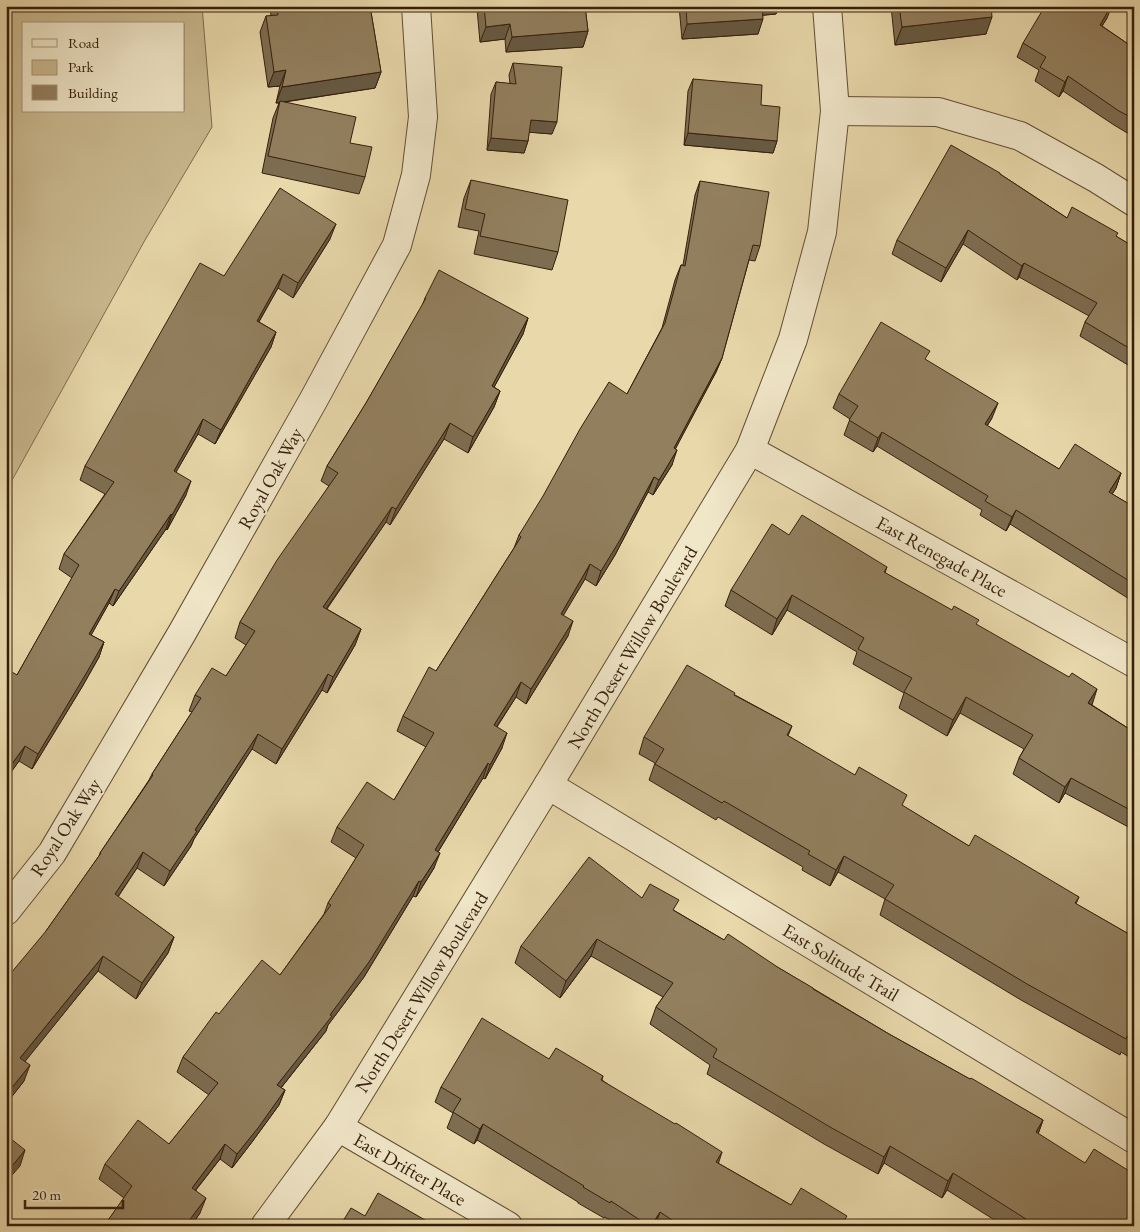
<svg xmlns="http://www.w3.org/2000/svg" width="1140" height="1232" font-family="'EB Garamond',serif">
  <style>
    .green { fill: #cab98f; stroke: #806c4d; fill-rule: evenodd }
    .lines { fill: none; stroke-linecap: round; stroke-linejoin: round }
    .minor-casing { stroke: #624d33; stroke-width: 30 }
    .minor { stroke: #f0e6c8; stroke-width: 28 }
    .wall { fill: #7e6d51; stroke: #351f0b }
    .shaded-wall { fill: #665942; stroke: #351f0b }
    .building { fill: #927f5e; stroke: #351f0b }
    .labels { text-anchor: middle; stroke-width: 4; stroke-linejoin: round; paint-order: stroke }
    .street-label { font-size: 19px; fill: #351f0b; stroke: #f0e6c8 }
  </style>
  <rect width="100%" height="100%" fill="#e8d8aa"/>
  <filter id="stains"><feTurbulence type="fractalNoise" baseFrequency=".004" numOctaves="4"/><feColorMatrix values="0 0 0 0 .2 0 0 0 0 .09 0 0 0 0 .02 0 0 0 .5 -.17"/></filter>
  <radialGradient id="worn" r=".72"><stop offset=".6" stop-color="#630" stop-opacity="0"/><stop offset="1" stop-color="#630" stop-opacity=".3"/></radialGradient>
  <path class="green" d="M6,6h196l10,121 -67,113 -139,251zM24,24h160v87h-160z"/>
  <g class="lines">
    <g class="minor-casing">
      <g id="minor">
        <path d="M835,111l103,1 82,24 76,42 38,24"/>
        <path d="M750,450l384,213"/>
        <path d="M548,785l586,354"/>
        <path d="M6,911l46,-58 130,-220 132,-234 83,-154 19,-70 7,-58 -7,-111"/>
        <path d="M338,1127l170,99"/>
        <path d="M265,1226l73,-99 210,-342 202,-335 43,-111 29,-107 13,-121 -8,-105"/>
      </g>
    </g>
    <use href="#minor" class="minor"/>
  </g>
  <g class="wall">
    <path d="M270,6h100l11,66 -6,16 -90,14 65,41 15,34 -6,17 -97,-21 11,-55 6,-15h-3l4,-17 -12,1 -8,-55 6,-16h5z"/>
    <path d="M478,6h107l3,25 -5,16 -77,5 -1,-13 -25,3 -3,-33z"/>
    <path d="M679,6h100l-3,8 -13,1 -5,19 -76,5z"/>
    <path d="M891,6h100l-5,28 -91,11z"/>
    <path d="M1107,18l-5,8 32,22v89l-20,-12 -51,-34 -4,6 -24,-16 4,-11 -22,-13 6,-14z"/>
    <path d="M513,63l39,71 -23,-2 -1,9 -4,12 -37,-3 4,-56 5,-12 14,2 -1,-9z"/>
    <path d="M693,79l68,26 16,36 -4,12 -89,-8 4,-54z"/>
    <path d="M1000,174l67,44 50,19 17,10v109l-6,9 -48,-29 5,-14 4,-6 -70,-39 -2,3 -54,-36 -22,38 -49,-28 5,-14z"/>
    <path d="M471,180l87,72 -6,18 -78,-16 5,-23 -21,-4 6,-29z"/>
    <path d="M700,181l60,65 -5,15 -6,-1 -27,98 -6,14 -41,77 -3,16 -19,30 -5,-3 -33,63 -19,31 -11,-7 -22,36 5,21 -42,68 -10,-7 -19,30 5,21 -17,31 -2,-1 -45,74 -4,16 -18,29 -3,-1 -49,81 -36,48 -2,6 -45,57 4,2 -6,15 -27,37 -20,26 -12,-9 -24,31 4,23 -9,13h-87l20,-28 -25,-19 6,-15 64,-20 40,-49 -32,-23 6,-15 36,-43 61,-39 44,-61 4,-11 28,-45 -25,-16 6,-15 57,-27 32,-53 -29,-16 6,-15 33,-45 78,-123 5,-13 108,-141 35,-66 13,-48 6,-15h2l12,-70z"/>
    <path d="M330,239l-37,59 -15,-10 -19,34 17,10 -5,15 -56,97 -17,-10 -22,38 10,23 -19,35 -1,-1 -53,77 -4,-3 -18,32 13,7 -5,15 -17,30 -50,82 -13,-8 -13,18v-98l11,-6 55,-97 -13,-9 5,-15 41,-60 -25,-14 5,-14 139,-190z"/>
    <path d="M425,298l103,20 -5,16 -29,53 6,4 -6,16 -26,46 -24,-14 -54,86 -4,-3 -59,87 34,20 -6,16 -28,48 -5,-3 -46,74 -24,-15 -58,90 -3,7 -27,40 -27,-18 -19,29 56,40 -6,16 -32,46 -38,-28 -73,90 -1,20 -18,23 40,-173 53,-75 1,-3 49,-73 3,-6 40,-62 -3,-1 6,-16 31,-19 20,-31 -11,-7 5,-16 89,-136 -8,-5 6,-15 39,-63 56,-97z"/>
    <path d="M926,360l66,58 -5,8 72,43 62,4 -5,15 -4,6 22,13v95l-124,-78 -4,7 -26,-16 2,-5 -105,-64 -4,6 -29,-17 6,-16 -17,-11 6,-14z"/>
    <path d="M789,535l98,32 -2,6 92,52 115,80 42,27v114l-5,-3 5,-13 -69,-37 -6,10 -46,-29 6,-16 5,-9 -64,-36 -13,23 -48,-28 5,-15 -51,-29 4,-12 -70,-42 -15,25 -47,-29 6,-16z"/>
    <path d="M735,695l57,31 -4,10 115,70 66,40 110,51 -3,7 58,33v123l-13,-8 -1,3 -99,-55 -141,-85 5,-16 -47,-27 -8,14 -28,-16 1,-3 -85,-50 -2,3 -67,-40 6,-17 -16,-9 5,-17z"/>
    <path d="M642,898l33,13 49,29 55,28 110,66 154,86 -5,14 96,92h-130l-57,-36 -5,8 -58,-35 -6,11 -54,-30 -117,-70 3,-9 -60,-41 6,-17 7,-10 -72,-41 -31,42 -45,-35 6,-17z"/>
    <path d="M549,1059l54,17 -1,4 116,83 73,42 53,21h-225l-14,-9 -1,1 -26,-15v-1l-101,-62 -3,4 -27,-16 6,-15 -18,-11 6,-15z"/>
  </g>
  <g class="shaded-wall">
    <path d="M760,6h19l-3,8 -20,2z"/>
    <path d="M1111,6h1l-5,12 -13,21 6,-14z"/>
    <path d="M992,17l-6,17 -91,11 7,-18z"/>
    <path d="M763,19l-5,15 -76,5 5,-15z"/>
    <path d="M510,24l-5,15 -25,3 6,-15z"/>
    <path d="M588,31l-5,16 -77,5 6,-15z"/>
    <path d="M286,70l-6,16 -12,1 6,-15z"/>
    <path d="M381,72l-6,16 -99,15 6,-16z"/>
    <path d="M1068,76l-5,15 -4,6 6,-15z"/>
    <path d="M531,120l26,2 -5,12 -26,-2z"/>
    <path d="M688,133l89,8 -4,12 -89,-8z"/>
    <path d="M491,138l37,3 -4,12 -37,-3z"/>
    <path d="M336,224l-6,15 -37,59 5,-15z"/>
    <path d="M968,230l-5,14 -22,38 5,-14z"/>
    <path d="M1024,263l-5,14 -2,3 5,-14z"/>
    <path d="M283,274l-5,14 -27,47 6,-14z"/>
    <path d="M528,318l-5,16 -37,68 6,-16z"/>
    <path d="M276,332l-5,15 -56,97 6,-14z"/>
    <path d="M1134,350v6l-6,9z"/>
    <path d="M722,358l-6,14 -48,91 6,-15z"/>
    <path d="M500,391l-6,16 -26,46 5,-16z"/>
    <path d="M998,403l-6,15 -13,21 6,-15z"/>
    <path d="M203,419l-5,15 -30,52 6,-15z"/>
    <path d="M450,423l-6,16 -54,86 6,-16z"/>
    <path d="M882,432l-5,14 -4,6 5,-14z"/>
    <path d="M677,450l-5,15 -19,30 6,-15z"/>
    <path d="M1121,473l-5,15 -12,19 5,-15z"/>
    <path d="M654,477l-6,15 -33,63 -19,31 5,-15z"/>
    <path d="M191,481l-5,14 -19,35 5,-15z"/>
    <path d="M392,507l-6,15 -69,100 6,-15z"/>
    <path d="M1016,510l-6,14 -4,7 6,-14z"/>
    <path d="M171,514l-5,15 -53,77 6,-15z"/>
    <path d="M590,564l-5,15 -29,49 5,-14z"/>
    <path d="M115,589l-6,14 -25,45 5,-14z"/>
    <path d="M792,595l-5,15 -15,25 5,-16z"/>
    <path d="M573,621l-5,15 -42,68 5,-15z"/>
    <path d="M361,629l-6,16 -28,48 6,-16z"/>
    <path d="M104,642l-5,15 -17,30 -50,82 6,-15z"/>
    <path d="M328,674l-6,16 -46,74 6,-15z"/>
    <path d="M521,682l-5,15 -28,43 6,-15z"/>
    <path d="M1097,689l-5,16 -4,-2z"/>
    <path d="M966,697l-6,16 -13,23 6,-16z"/>
    <path d="M507,733l-5,15 -17,31 5,-14z"/>
    <path d="M258,734l-6,15 -58,90 -3,7 -27,40 6,-15 25,-41z"/>
    <path d="M25,746l-6,15 -13,18v-7z"/>
    <path d="M488,763l-5,15 -53,87 5,-15z"/>
    <path d="M1071,778l-6,15 -6,10 6,-16z"/>
    <path d="M143,852l-6,16 -28,42 6,-16z"/>
    <path d="M440,853l-6,15 -18,29 5,-15z"/>
    <path d="M844,856l-6,16 -8,14 6,-16z"/>
    <path d="M419,881l-6,15 -49,81 -36,48 -2,6 -54,68 5,-14 53,-70z"/>
    <path d="M174,937l-6,16 -32,46 6,-16z"/>
    <path d="M597,939l-6,17 -31,42 6,-17z"/>
    <path d="M103,956l-5,15 -83,103 5,-16z"/>
    <path d="M30,1065l-6,16 -18,23v-9z"/>
    <path d="M285,1090l-6,15 -27,37 -20,26 5,-14z"/>
    <path d="M1043,1120l-6,17 -1,-5z"/>
    <path d="M483,1124l-6,16 -3,4 6,-15z"/>
    <path d="M225,1144l-5,15 -34,43 6,-14z"/>
    <path d="M890,1146l-6,17 -6,11 6,-17z"/>
    <path d="M25,1150l-5,16 -14,16v-5l2,-6z"/>
    <path d="M722,1152l-5,16 -1,-6z"/>
    <path d="M953,1173l-6,17 -5,8 6,-17z"/>
    <path d="M206,1198l-6,15 -9,13h-6z"/>
    <path d="M660,1212l-5,14h-4z"/>
  </g>
  <g class="building">
    <path d="M277,6h93l11,66 -99,15 4,-17 -12,2 -8,-56 12,-1z"/>
    <path d="M484,6h101l3,25 -76,6 -2,-13 -24,3z"/>
    <path d="M686,6h76l1,13 -76,5z"/>
    <path d="M899,6h92l1,11 -90,10z"/>
    <path d="M1045,6h66l-11,19 34,23v71l-15,-8 -51,-35 -3,6 -25,-15 6,-10 -23,-14z"/>
    <path d="M513,63l49,4 -5,55 -26,-2 -3,21 -37,-3 5,-56 20,2z"/>
    <path d="M693,79l69,6 -1,20 19,2 -3,34 -89,-8z"/>
    <path d="M280,101l76,16 -6,26 22,4 -7,30 -97,-21z"/>
    <path d="M951,145l49,28v1l67,44 5,-11 46,26 -2,3 18,11v104l-49,-29 12,-19 -73,-40 -2,3 -54,-36 -22,38 -49,-28z"/>
    <path d="M471,180l97,20 -10,52 -78,-16 5,-22 -20,-5z"/>
    <path d="M700,181l69,11 -9,54 -7,-1 -31,113 -48,90 3,2 -18,30 -5,-3 -34,63 -19,31 -11,-7 -29,50 12,7 -42,68 -10,-7 -27,43 13,8 -17,32 -2,-2 -53,87 5,3 -19,29 -2,-1 -50,81 -39,53 2,1 -55,69 8,5 -27,38 -21,26 -12,-10 -33,44 14,10 -21,28 -3,-2 -1,2h-77l28,-40 -27,-22 33,-44 31,24 49,-61 -35,-26 33,-45 3,2 43,-54 18,15 51,-70 -3,-2 36,-58 -27,-18 30,-45 27,18 40,-67 -31,-17 26,-49 7,4 85,-134 -2,-2 24,-39 37,-67 29,-47 18,12 38,-71 16,-58 4,1z"/>
    <path d="M280,188l56,36 -38,59 -15,-9 -26,47 19,11 -55,98 -18,-11 -29,52 17,10 -19,34 -1,-1 -52,77 -4,-2 -26,45 15,8 -17,30 -49,82 -13,-8 -19,26v-91l6,-9 5,3 62,-110 -15,-11 50,-72 -29,-16 115,-203 24,13z"/>
    <path d="M439,270l89,48 -36,68 8,5 -27,46 -23,-14 -54,86 -4,-2 -69,100 38,22 -28,48 -5,-3 -46,75 -24,-15 -63,96 2,1 -27,40 -27,-19 -28,42 59,43 -32,46 -39,-27 -83,102 10,7 -24,30v-116l40,-48 55,-78h-1l53,-78 -1,-1 49,-76 -6,-3 17,-27 14,8 29,-45 -15,-9 37,-62 61,-87 -11,-7 39,-63 60,-105h-1z"/>
    <path d="M881,322l49,29 -5,8 73,44 -13,21 74,45 16,-25 46,29 -12,19 25,15v77l-118,-74 -4,7 -27,-16 3,-5 -106,-64 -4,6 -29,-18 9,-14 -19,-12z"/>
    <path d="M802,515l85,52 -3,5 68,38 2,-4 25,14 -3,4 93,53 3,-4 25,16 -9,14 46,29v80l-63,-34 -6,9 -46,-29 14,-23 -67,-38 -13,23 -49,-28 8,-14 -54,-29 6,-11 -72,-43 -15,24 -46,-29 41,-66 17,11z"/>
    <path d="M687,665l48,28 -1,2 58,31 -5,9 68,40 4,-8 48,28 -5,10 67,41 6,-11 104,62 -4,6 59,34v103l-7,-4 -1,3 -99,-55 -142,-85 9,-14 -50,-29 -8,14 -28,-16 2,-3 -86,-50 -2,2 -67,-39 9,-15 -20,-12z"/>
    <path d="M589,857l53,41 8,-14 29,16 -6,10 51,30 4,-6 51,34 34,20v1l76,45 81,45 1,-1 72,42 -7,12 49,31 9,-14 40,25v52h-108l-3,-2 3,-5 -73,-46 -5,8 -58,-35 -6,11 -54,-30 -117,-70 4,-8 -61,-42 17,-24 -76,-44 -31,42 -45,-35z"/>
    <path d="M482,1018l67,41 7,-11 47,28 -2,4 74,44 1,-1 46,29 -6,10 75,43 10,-17 46,28 -6,10h-160l-21,-14 -9,14h-2l-38,-25 -1,2 -27,-16 1,-1 -101,-62 -3,5 -27,-17 8,-13 -20,-12z"/>
    <path d="M6,1135l19,15 -17,21 -2,-2z"/>
    <path d="M378,1193l54,31 3,2h-95l11,-18 14,8z"/>
  </g>
  <g class="labels">
    <g class="street-label">
      <text transform="translate(270 478) rotate(-61)" y="7">Royal Oak Way</text>
      <text transform="translate(942 556) rotate(29)" y="7">East Renegade Place</text>
      <text transform="translate(632 647) rotate(-59)" y="7">North Desert Willow Boulevard</text>
      <text transform="translate(65 827) rotate(-57)" y="7">Royal Oak Way</text>
      <text transform="translate(841 962) rotate(31)" y="7">East Solitude Trail</text>
      <text transform="translate(421 992) rotate(-58)" y="7">North Desert Willow Boulevard</text>
      <text transform="translate(410 1169) rotate(30)" y="7">East Drifter Place</text>
    </g>
  </g>
  <rect width="1140" height="1232" fill="none" stroke="#e8d8aa" stroke-width="25"/>
  <rect x="8" y="8" width="1125" height="1217" fill="none" stroke="#351f0b" stroke-width="2.5"/>
  <rect x="12" y="12" width="1115" height="1207" fill="none" stroke="#351f0b"/>
  <rect x="22" y="22" width="162" height="90" fill="#f0e6c8" stroke="#a5967c"/>
  <rect x="32" y="39" width="25" height="8" fill="#f0e6c8" stroke="#a5967c"/>
  <text x="68" y="48" font-size="15" fill="#351f0b">Road</text>
  <rect x="32" y="60" width="25" height="15" fill="#cab98f" stroke="#a5967c"/>
  <text x="68" y="72" font-size="15" fill="#351f0b">Park</text>
  <rect x="32" y="85" width="25" height="15" fill="#927f5e" stroke="#a5967c"/>
  <text x="68" y="98" font-size="15" fill="#351f0b">Building</text>
  <path d="M25 1200v8h98v-8" fill="none" stroke="#351f0b" stroke-width="2.5"/>
  <text x="32" y="1200" font-size="15" fill="#351f0b" stroke="#f0e6c8" stroke-width="4" paint-order="stroke">20 m</text>
  <rect width="100%" height="100%" filter="url(#stains)"/>
  <rect width="100%" height="100%" fill="url(#worn)"/>
</svg>
